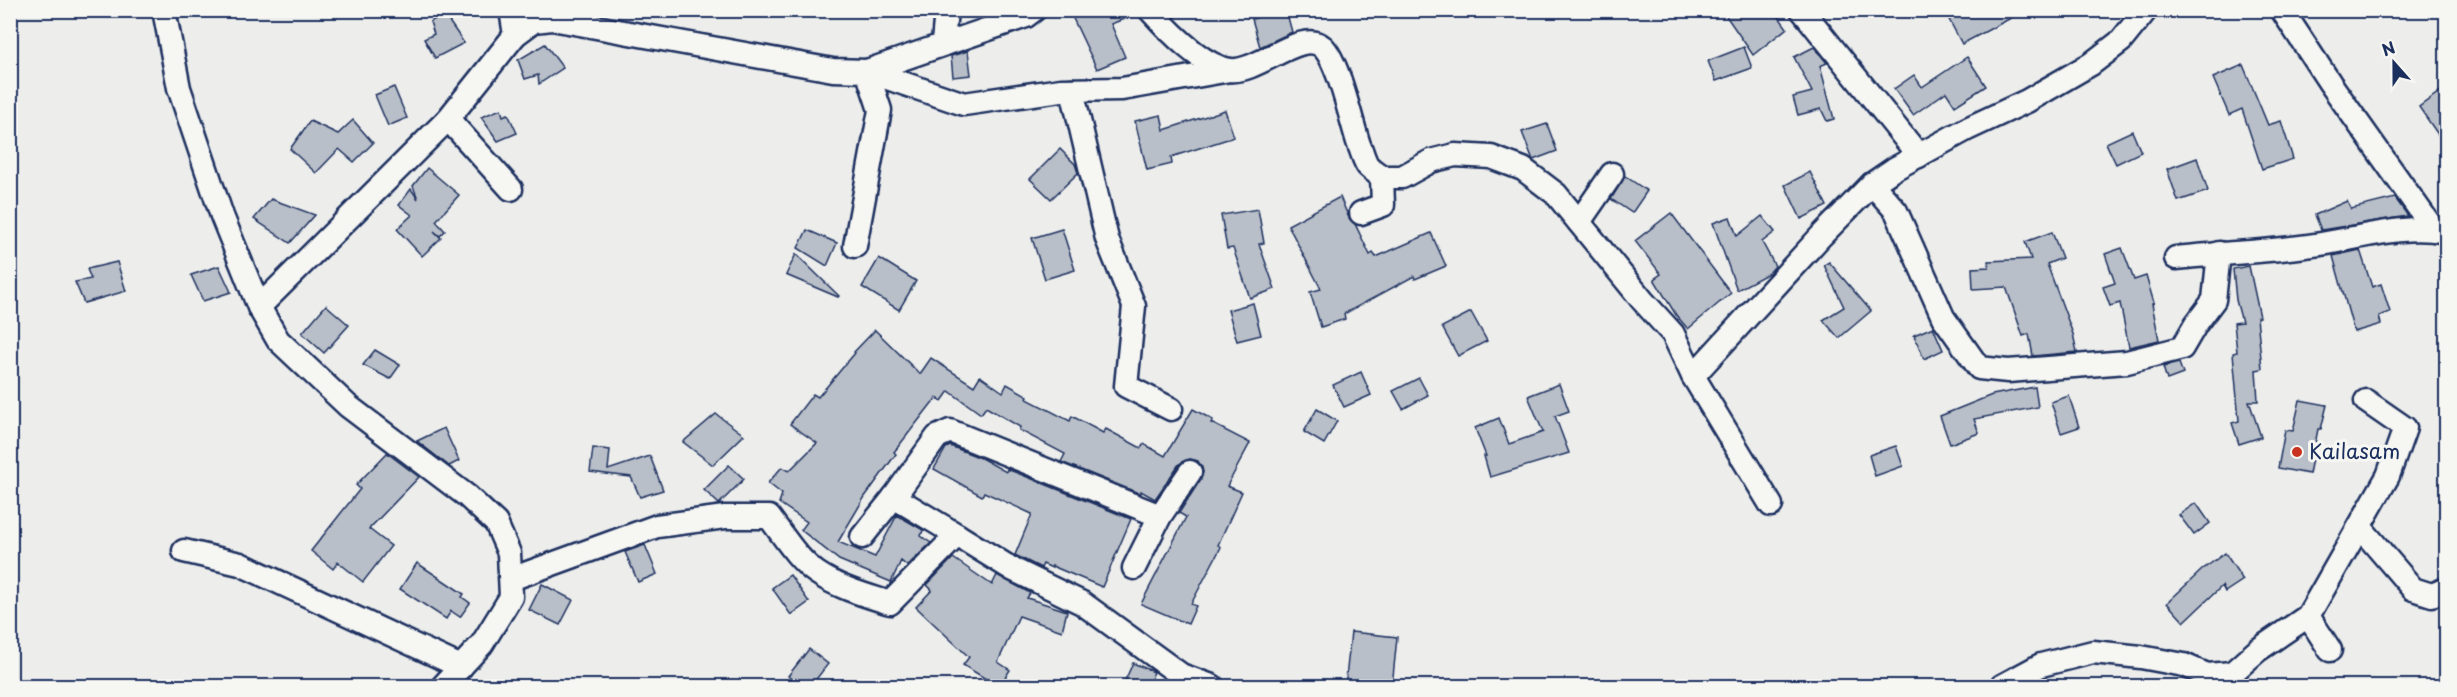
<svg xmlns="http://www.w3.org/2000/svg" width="2457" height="697" font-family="'Playpen Sans',sans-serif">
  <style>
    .building { fill: #b9bfc8; stroke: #1b2f5e; stroke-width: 1.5 }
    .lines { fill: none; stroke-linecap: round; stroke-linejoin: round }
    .minor-casing { stroke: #1b2f5e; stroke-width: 27 }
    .minor { stroke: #f6f6f2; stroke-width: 22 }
    .poi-dot { fill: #c8321e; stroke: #f6f6f2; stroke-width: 2 }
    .labels { text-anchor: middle; stroke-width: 6; stroke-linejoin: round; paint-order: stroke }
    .poi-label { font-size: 21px; fill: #1b2f5e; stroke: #f6f6f2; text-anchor: start }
  </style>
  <rect width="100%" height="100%" fill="#edeeec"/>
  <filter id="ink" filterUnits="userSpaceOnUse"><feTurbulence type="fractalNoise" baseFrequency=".0167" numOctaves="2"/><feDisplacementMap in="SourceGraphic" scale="12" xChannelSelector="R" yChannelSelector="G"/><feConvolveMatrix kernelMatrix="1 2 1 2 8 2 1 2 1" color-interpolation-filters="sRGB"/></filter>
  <g filter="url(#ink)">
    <g class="building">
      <path d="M1069,10h68v4l-26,10 14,33 -28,12z"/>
      <path d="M1282,10h4l6,22 -32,15 -8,-28z"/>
      <path d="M1722,10h52l13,18 -34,27z"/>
      <path d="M1944,10h82l-64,34z"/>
      <path d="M444,14l20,29 -29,15 -11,-19 10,-5 -4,-12z"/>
      <path d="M545,44l18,24 -24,16 -1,-9 -13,4 -7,-19z"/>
      <path d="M1744,47l8,21 -36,13 -8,-20z"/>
      <path d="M1814,47l13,16 -7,3 14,53 -7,2 -6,-12 -23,6 -5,-18 19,-5 -18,-35z"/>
      <path d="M968,51l3,24 -18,2 -2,-21z"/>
      <path d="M1967,57l19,29 -31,20 -9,-14 -33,23 -19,-26 20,-14 8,12z"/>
      <path d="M2243,65l25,60 13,-4 12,38 -31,10 -20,-60 -13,6 -16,-37z"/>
      <path d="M394,87l13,31 -19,8 -13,-31z"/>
      <path d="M2446,87v59l-27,-39z"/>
      <path d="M501,109l2,7 5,-2 9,19 -19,8 -17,-24z"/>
      <path d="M1225,110l9,27 -63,20 1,7 -25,6 -12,-49 26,-6 3,15z"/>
      <path d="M353,120l20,23 -19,19 -15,-13 -23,24 -26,-24 20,-28 28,13z"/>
      <path d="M1547,124l10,27 -24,9 -11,-28z"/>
      <path d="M2132,131l9,21 -25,12 -10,-21z"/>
      <path d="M1060,149l15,15 3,9 -27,26 -21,-20z"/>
      <path d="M2197,158l11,33 -30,10 -11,-32z"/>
      <path d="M427,168l32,27 -23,26 9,10 -5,5 -6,-5 7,7 -19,18 -25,-27 15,-14 -13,-10 12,-16 7,10 -5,-13z"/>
      <path d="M1810,172l17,34 -26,13 -16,-34z"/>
      <path d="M1625,176l22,15 -15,22 -21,-14z"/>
      <path d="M1340,197l9,21 6,6 15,31 3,-2 3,4 55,-24 15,33 -31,13 -1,-3 -70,38 1,5 -24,8 -11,-35 11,-3 -33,-64z"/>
      <path d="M2395,198l13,18 -87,14 -6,-15 32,-14 4,8z"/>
      <path d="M271,199l44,16 -25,28 -36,-24z"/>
      <path d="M1258,209l6,34 -5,1 16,45 -25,9 -17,-50 -6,1 -6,-34z"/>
      <path d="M1671,213l60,80 -43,36 -12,-14 -22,-36 7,-5 -26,-33z"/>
      <path d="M1762,216l13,16 -13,10 13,24 -6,7 -32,17 -24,-67 17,-6 7,19z"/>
      <path d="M1062,229l13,41 -30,9 -13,-41z"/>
      <path d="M807,230l30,13 -10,23 -29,-18z"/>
      <path d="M2052,232l10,26 -15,6 26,70 4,18 -44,4 -4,-22 -6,2 -17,-49 -33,2 -1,-21 17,-1 -1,-6 43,-2 -6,-17z"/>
      <path d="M2122,248l12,32 12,-4 8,27 -2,1 7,36 -30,7 -9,-44 -10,3 -7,-19 12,-4 -10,-29z"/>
      <path d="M2360,250l12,37 9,-3 9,28 -11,4 2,8 -27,8 -21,-76z"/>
      <path d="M796,254l43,42 -1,1 -52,-22z"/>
      <path d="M879,258l37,23 -17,29 -37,-23z"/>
      <path d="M117,262l9,29 -42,12 -9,-21 16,-3 -4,-10z"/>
      <path d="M1829,262l42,49 -32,27 -16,-18 21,-13 -20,-42z"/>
      <path d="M219,266l12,26 -28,9 -12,-26z"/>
      <path d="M2249,266l11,51h-3l5,52 -6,1 2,31h-9l12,36 -22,7 -7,-21 7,-2 -6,-68 4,-1 -3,-29 8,-1 -6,-22 -3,-31z"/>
      <path d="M1253,303l8,32 -24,6 -9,-31z"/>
      <path d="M326,305l23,20 -25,28 -22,-20z"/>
      <path d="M1471,312l16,29 -29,15 -16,-29z"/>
      <path d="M1933,327l10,23 -19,9 -10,-24z"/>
      <path d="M875,330l45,44 11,-16 43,28 6,-10 23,16 4,-8 21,12 -1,3 43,22 2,-5 31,17 3,-4 35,19 3,-4 21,12 28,-47 20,11 -2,3 39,20 -23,43 15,6 -24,53 3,2 -30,57 5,2 -8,18 -47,-20 45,-87 -7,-4 22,-34 2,-7 -5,-11 -8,-2 -11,5 -24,35 -14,-8v3l-80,-32 4,-8 -46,-24 1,-3 -34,-20 -5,7 -32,-23 -7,10 -5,-3 -5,5 -38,49 2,2 -32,44 -26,44 37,15 22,-42 26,15 -2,6 10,7 -24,23 -6,-5 -10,21 -52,-22 -38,-30 6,-8 -28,-19 3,-9 -14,-11 14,-16 7,4 28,-28 -27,-19 23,-30 5,3 37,-44 -1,-1z"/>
      <path d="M375,350l25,15 -10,14 -27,-14z"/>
      <path d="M2179,363l4,11 -16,6 -4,-13z"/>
      <path d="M1361,372l10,23 -27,12 -11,-22z"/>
      <path d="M1419,378l9,17 -25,14 -10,-18z"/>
      <path d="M1559,384l10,27 -14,5 14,37 -79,24 -6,-21h2l-11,-28 24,-10 10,26 34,-12 -15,-36z"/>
      <path d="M2035,387l3,20 -64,12 5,14 -29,11 -10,-28 52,-21z"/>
      <path d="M2069,396l10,31 -18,6 -10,-31z"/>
      <path d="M2300,400l27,5 -6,24h-3l-9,45 -31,-6 7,-38 8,1z"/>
      <path d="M1317,409l20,12 -13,23 -20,-12z"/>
      <path d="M716,414l28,21 -31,30 -30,-23z"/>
      <path d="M444,428l15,33 -10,5 -32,-25z"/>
      <path d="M950,446l31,12 25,14 1,-3 124,50 -29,68 -50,-21v2l-9,-4 -2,4 -26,-13 17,-41 -48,-22 -2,4 -48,-27 12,-21z"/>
      <path d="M1896,446l7,20 -28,10 -6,-21z"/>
      <path d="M593,448l17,2 -2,20 42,-14 13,34 -23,7 -9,-20 -41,-5z"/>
      <path d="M387,453l32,24 -50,52 22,17 -28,36 -25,-20 -5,7 -22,-18 49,-62 -4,-4z"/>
      <path d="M729,465l15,14 -25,25 -15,-14z"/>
      <path d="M2196,503l14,20 -16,12 -15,-20z"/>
      <path d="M645,545l12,29 -19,8 -13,-30z"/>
      <path d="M2225,553l18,27 -18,12 -3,-6 -38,36 -17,-19 36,-34z"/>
      <path d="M953,558l39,27 5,-10 33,18 -3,5 40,13 -5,20 -43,-15 -21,46 12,8 -11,17 -36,-22 6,-8 -53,-50 16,-17 -5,-5z"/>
      <path d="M417,563l47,31 -2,3 8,6 -10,14 -9,-6 -5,8 -46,-30z"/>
      <path d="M790,575l19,27 -18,13 -19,-27z"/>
      <path d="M542,584l31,16 -13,25 -31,-15z"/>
      <path d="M1351,632l46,5 -5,50h-47z"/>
      <path d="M809,649l19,15 -18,23h-9l-13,-11z"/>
      <path d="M1133,663l21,9 -6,15h-26z"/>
    </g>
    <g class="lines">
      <g class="minor-casing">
        <g id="minor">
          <path d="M164,10l15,78 43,128 37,91 19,33 70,66 119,90 29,27 13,30 2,44 -29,47 -39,42"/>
          <path d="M511,10l4,25"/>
          <path d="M1150,10c18,20 52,56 80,60 28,3 72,-42 93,-23 16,16 28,74 36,98 3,6 5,16 9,21 4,4 10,8 14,11h20l29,-16 24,-6 36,2 32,12 33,25 87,107 30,33 20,42 128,-140 51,-52 22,-15 73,-40 60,-28 64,-37 30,-23 25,-31"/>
          <path d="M1802,10l117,146"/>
          <path d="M2282,10l48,73 104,147"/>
          <path d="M943,43l3,-33"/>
          <path d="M867,71l97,33 97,-14 61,-1 108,-19"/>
          <path d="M1072,90l35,149 27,67 -8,80 45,23"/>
          <path d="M448,119l63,70"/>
          <path d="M1872,184l24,27 47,106 36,51 29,3 119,-9 55,-14 14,-24 18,-24 5,-47"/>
          <path d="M1361,213l22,-8 -1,-28"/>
          <path d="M1579,222l33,-48"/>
          <path d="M855,246l25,-136 -13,-39"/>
          <path d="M2176,258c46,-5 92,-6 138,-13 43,-6 89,-22 132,-13"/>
          <path d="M259,307l189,-188 67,-84 19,-14 18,-2 281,51 34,1 159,-55 8,-6"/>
          <path d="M1693,376l78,129"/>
          <path d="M2360,527l53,62 19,6 14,-6"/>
          <path d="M957,535l-63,-38 43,-60 13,-6 210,85"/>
          <path d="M862,537l32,-40"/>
          <path d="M184,551l56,13 221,103"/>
          <path d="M1134,568l26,-52 30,-44"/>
          <path d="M511,579l146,-53 68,-9h44c14,18 28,42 48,56 22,15 48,22 73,30l67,-68 55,34 70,34 99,72 31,11"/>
          <path d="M2308,616l22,34"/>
          <path d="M2002,686l39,-21 52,-13 48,5 43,8 23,10 25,-2 26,-23 50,-34 80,-140 17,-48 -39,-27"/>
        </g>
      </g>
      <use href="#minor" class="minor"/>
    </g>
  </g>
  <circle class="poi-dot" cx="2297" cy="452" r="6"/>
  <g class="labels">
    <g class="poi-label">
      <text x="2309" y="459">Kailasam</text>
    </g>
  </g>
  <rect width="2457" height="697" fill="none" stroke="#f6f6f2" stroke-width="36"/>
  <rect x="18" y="18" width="2421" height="661" fill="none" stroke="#1b2f5e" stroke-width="2" filter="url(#ink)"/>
  <g transform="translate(2394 63) rotate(339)" stroke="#f6f6f2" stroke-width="4.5" paint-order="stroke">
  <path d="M0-4.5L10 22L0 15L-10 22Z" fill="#1b2f5e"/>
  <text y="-9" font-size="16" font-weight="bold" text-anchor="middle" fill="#1b2f5e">N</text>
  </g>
</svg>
